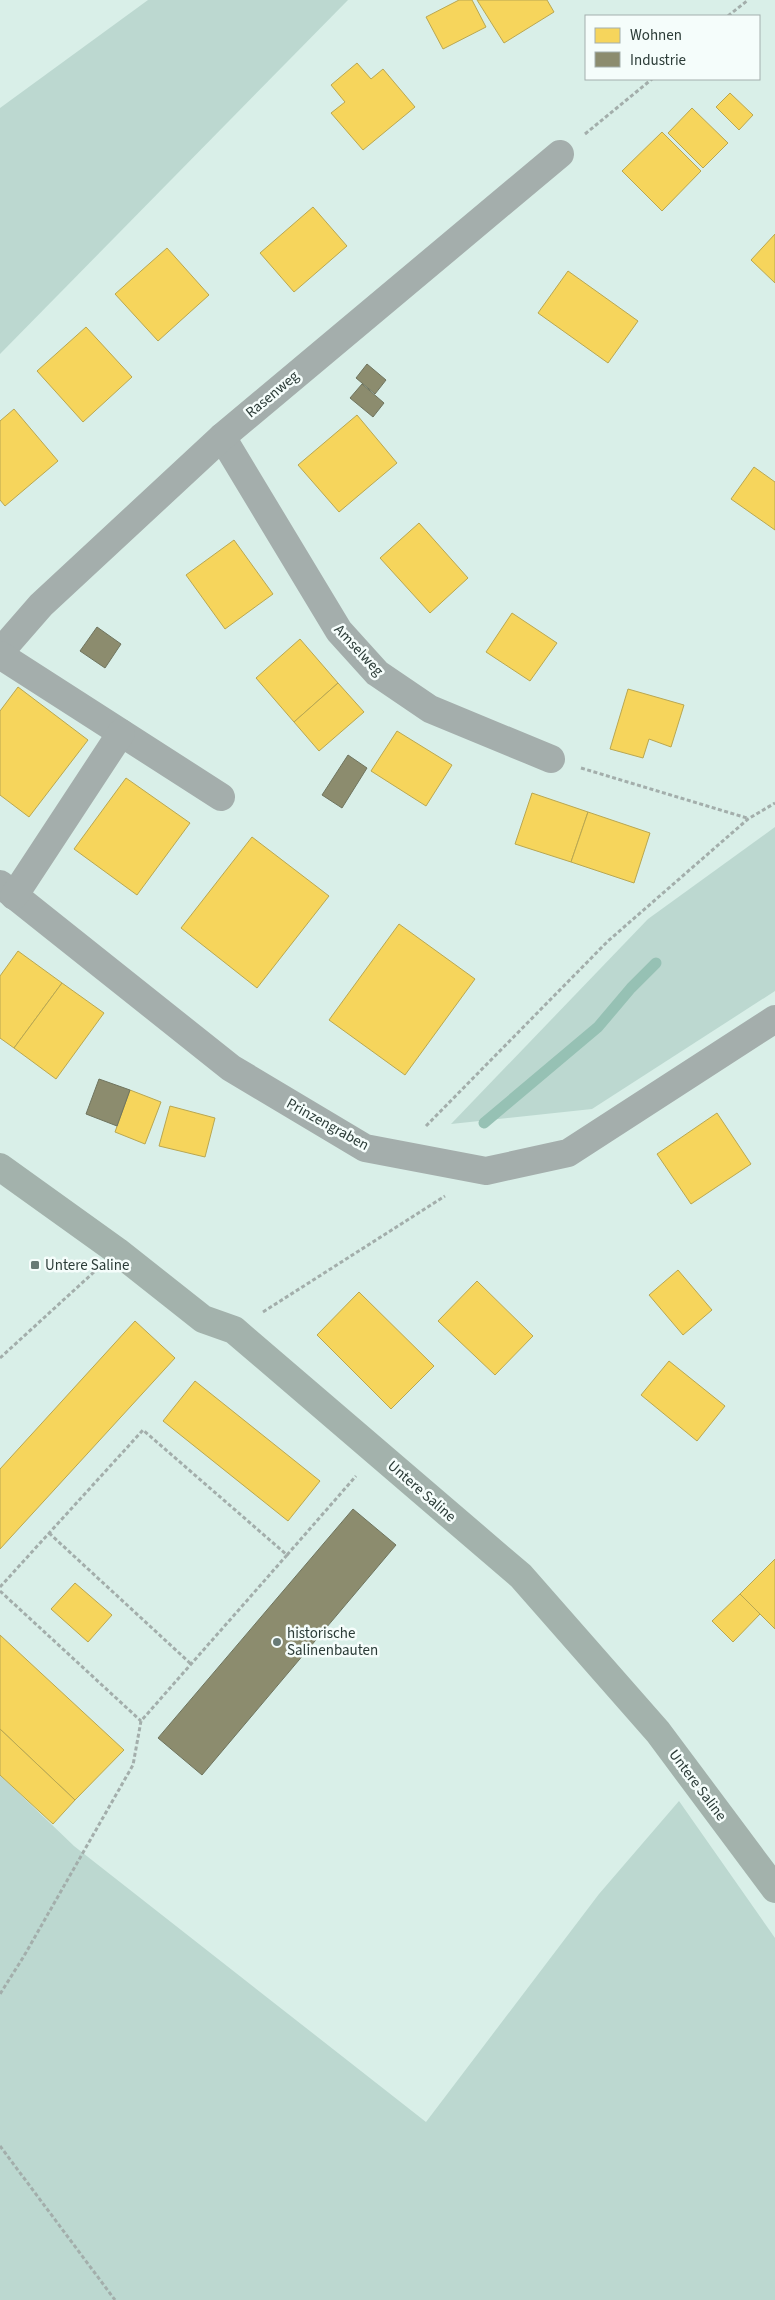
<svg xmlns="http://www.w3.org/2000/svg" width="775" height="2300" font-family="'Source Sans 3',sans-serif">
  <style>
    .green { fill: #bcd8d0 }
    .homes { fill: #f6d55c; stroke: #b9a751 }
    .industry { fill: #8c8c6e; stroke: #6f745e }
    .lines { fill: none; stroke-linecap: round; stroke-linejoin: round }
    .stream { stroke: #96c1b4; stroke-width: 11 }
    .path { stroke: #a3aeab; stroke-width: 3; stroke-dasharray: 4 2.5; stroke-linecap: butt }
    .minor { stroke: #a4aeac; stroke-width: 28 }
    .major { stroke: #a3b2ac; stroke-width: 28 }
    .poi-dot { fill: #687a75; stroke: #f5fdfb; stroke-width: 2 }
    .labels { text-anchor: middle; stroke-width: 5; stroke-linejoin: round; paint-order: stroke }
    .street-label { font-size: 15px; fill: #2b3b37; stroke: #f5fdfb }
    .poi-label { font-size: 15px; fill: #2b3b37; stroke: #f5fdfb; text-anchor: start }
  </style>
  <rect width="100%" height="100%" fill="#d9efe8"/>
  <g class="green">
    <path d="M148,0h200l-348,354v-246z"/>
    <path d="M775,827v164l-183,118 -141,15 197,-205z"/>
    <path d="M0,1775l74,71 352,276 173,-228 80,-93 96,137v362h-775z"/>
  </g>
  <g class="homes">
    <path d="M459,0h13l14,27 -43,22 -17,-32z"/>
    <path d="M477,0h70l7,12 -50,31z"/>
    <path d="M357,63l14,16 12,-10 32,38 -52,43 -32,-37 14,-11 -14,-17z"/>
    <path d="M730,93l23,22 -14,15 -23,-23z"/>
    <path d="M692,108l36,35 -25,25 -35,-35z"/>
    <path d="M662,132l39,39 -39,40 -40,-40z"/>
    <path d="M313,207l34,39 -53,46 -34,-39z"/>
    <path d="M775,234v49l-24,-23z"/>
    <path d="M167,248l42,47 -51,46 -43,-47z"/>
    <path d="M568,271l70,50 -30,42 -70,-50z"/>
    <path d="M86,327l46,50 -49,45 -46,-51z"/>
    <path d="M14,409l44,52 -53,45 -5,-6v-79z"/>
    <path d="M357,415l40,48 -58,49 -41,-47z"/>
    <path d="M754,467l21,15v48l-44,-31z"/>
    <path d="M419,523l49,55 -38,35 -50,-55z"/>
    <path d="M234,540l39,54 -48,35 -39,-54z"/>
    <path d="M512,613l45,30 -27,38 -44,-29z"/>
    <path d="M300,639l38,44 -44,39 -38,-44z"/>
    <path d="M338,683l26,29 -45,39 -25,-29z"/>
    <path d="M18,687l70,53 -59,77 -29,-22v-84z"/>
    <path d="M628,689l56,16 -13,42 -22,-8 -6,19 -33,-9z"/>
    <path d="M397,731l55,34 -26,41 -55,-35z"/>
    <path d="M126,778l64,45 -53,72 -63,-46z"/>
    <path d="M532,793l56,19 -17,50 -56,-18z"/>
    <path d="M588,812l62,21 -16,50 -63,-21z"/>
    <path d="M252,837l77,59 -72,92 -76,-60z"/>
    <path d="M399,924l76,55 -70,96 -76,-55z"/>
    <path d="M18,951l44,32 -48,65 -14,-10v-62z"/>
    <path d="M62,983l42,30 -48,66 -42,-31z"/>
    <path d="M130,1090l31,12 -16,42 -30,-12z"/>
    <path d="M170,1106l45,12 -10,39 -46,-11z"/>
    <path d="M717,1113l34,51 -60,40 -34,-50z"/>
    <path d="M678,1270l34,40 -29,25 -34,-40z"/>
    <path d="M477,1281l56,55 -38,39 -57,-54z"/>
    <path d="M359,1292l75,74 -43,43 -74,-74z"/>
    <path d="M135,1321l40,37 -175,191v-80z"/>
    <path d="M669,1361l56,45 -28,35 -56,-46z"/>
    <path d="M195,1381l125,100 -32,40 -125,-100z"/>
    <path d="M775,1559v70l-35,-35z"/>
    <path d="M75,1583l37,32 -24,27 -37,-33z"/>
    <path d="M740,1594l20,20 -27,28 -21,-21z"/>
    <path d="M0,1635l124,115 -49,50 -75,-71z"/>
    <path d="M0,1729l75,71 -22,24 -53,-49z"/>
  </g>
  <g class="industry">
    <path d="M367,364l19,16 -11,14 -19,-16z"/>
    <path d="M362,384l22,19 -11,14 -23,-19z"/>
    <path d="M97,627l24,17 -16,24 -25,-17z"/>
    <path d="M348,755l19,13 -25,40 -20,-13z"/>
    <path d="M99,1079l31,11 -13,36 -31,-12z"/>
    <path d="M353,1509l43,36 -194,230 -44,-37z"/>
  </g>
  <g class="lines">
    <path class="stream" d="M484,1123l114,-96 33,-39 25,-25"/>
    <g class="path">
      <path d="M728,16l20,-16"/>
      <path d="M585,134l67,-55"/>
      <path d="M581,768l166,50"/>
      <path d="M426,1126l182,-185 140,-122 27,-16"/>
      <path d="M263,1312l182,-116"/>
      <path d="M0,1358l94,-86"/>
      <path d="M49,1533l142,131"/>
      <path d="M287,1555l69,-79"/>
      <path d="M0,1587l143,-157 144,125 -146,166 -8,44 -109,191 -24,38"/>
      <path d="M0,1591l141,130"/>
      <path d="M0,2146l115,154"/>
    </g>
    <g class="minor">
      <path d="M222,437l117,194 38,42 53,36 121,50"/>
      <path d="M0,652l41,-47 181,-168 338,-283"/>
      <path d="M0,655l221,142"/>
      <path d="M0,884l231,184 134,80 121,23 82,-18 207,-134"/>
      <path d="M14,896l107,-163"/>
    </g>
    <path class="major" d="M0,1167l117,84 86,68 31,11 287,246 137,156 117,157"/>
  </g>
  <g class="poi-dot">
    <rect x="30" y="1260" width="10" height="10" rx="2.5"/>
    <circle cx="277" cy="1642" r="5"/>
  </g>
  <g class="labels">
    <g class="street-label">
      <text transform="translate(272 394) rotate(-40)" y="5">Rasenweg</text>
      <text transform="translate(359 650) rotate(47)" y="5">Amselweg</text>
      <text transform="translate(328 1124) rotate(29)" y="5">Prinzengraben</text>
      <text transform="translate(422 1491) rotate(41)" y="5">Untere Saline</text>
      <text transform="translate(698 1785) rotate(53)" y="5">Untere Saline</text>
    </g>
    <g class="poi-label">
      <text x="45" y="1270">Untere Saline</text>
      <text x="287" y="1638">historische<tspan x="287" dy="17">Salinenbauten</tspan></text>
    </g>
  </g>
  <rect x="585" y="15" width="175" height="65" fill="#f5fdfb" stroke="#a4afad"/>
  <rect x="595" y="28" width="25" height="15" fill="#f6d55c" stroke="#a4afad"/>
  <text x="630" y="40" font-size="15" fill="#2b3b37">Wohnen</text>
  <rect x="595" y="52" width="25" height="15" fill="#8c8c6e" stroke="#a4afad"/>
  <text x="630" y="65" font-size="15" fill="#2b3b37">Industrie</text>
</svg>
